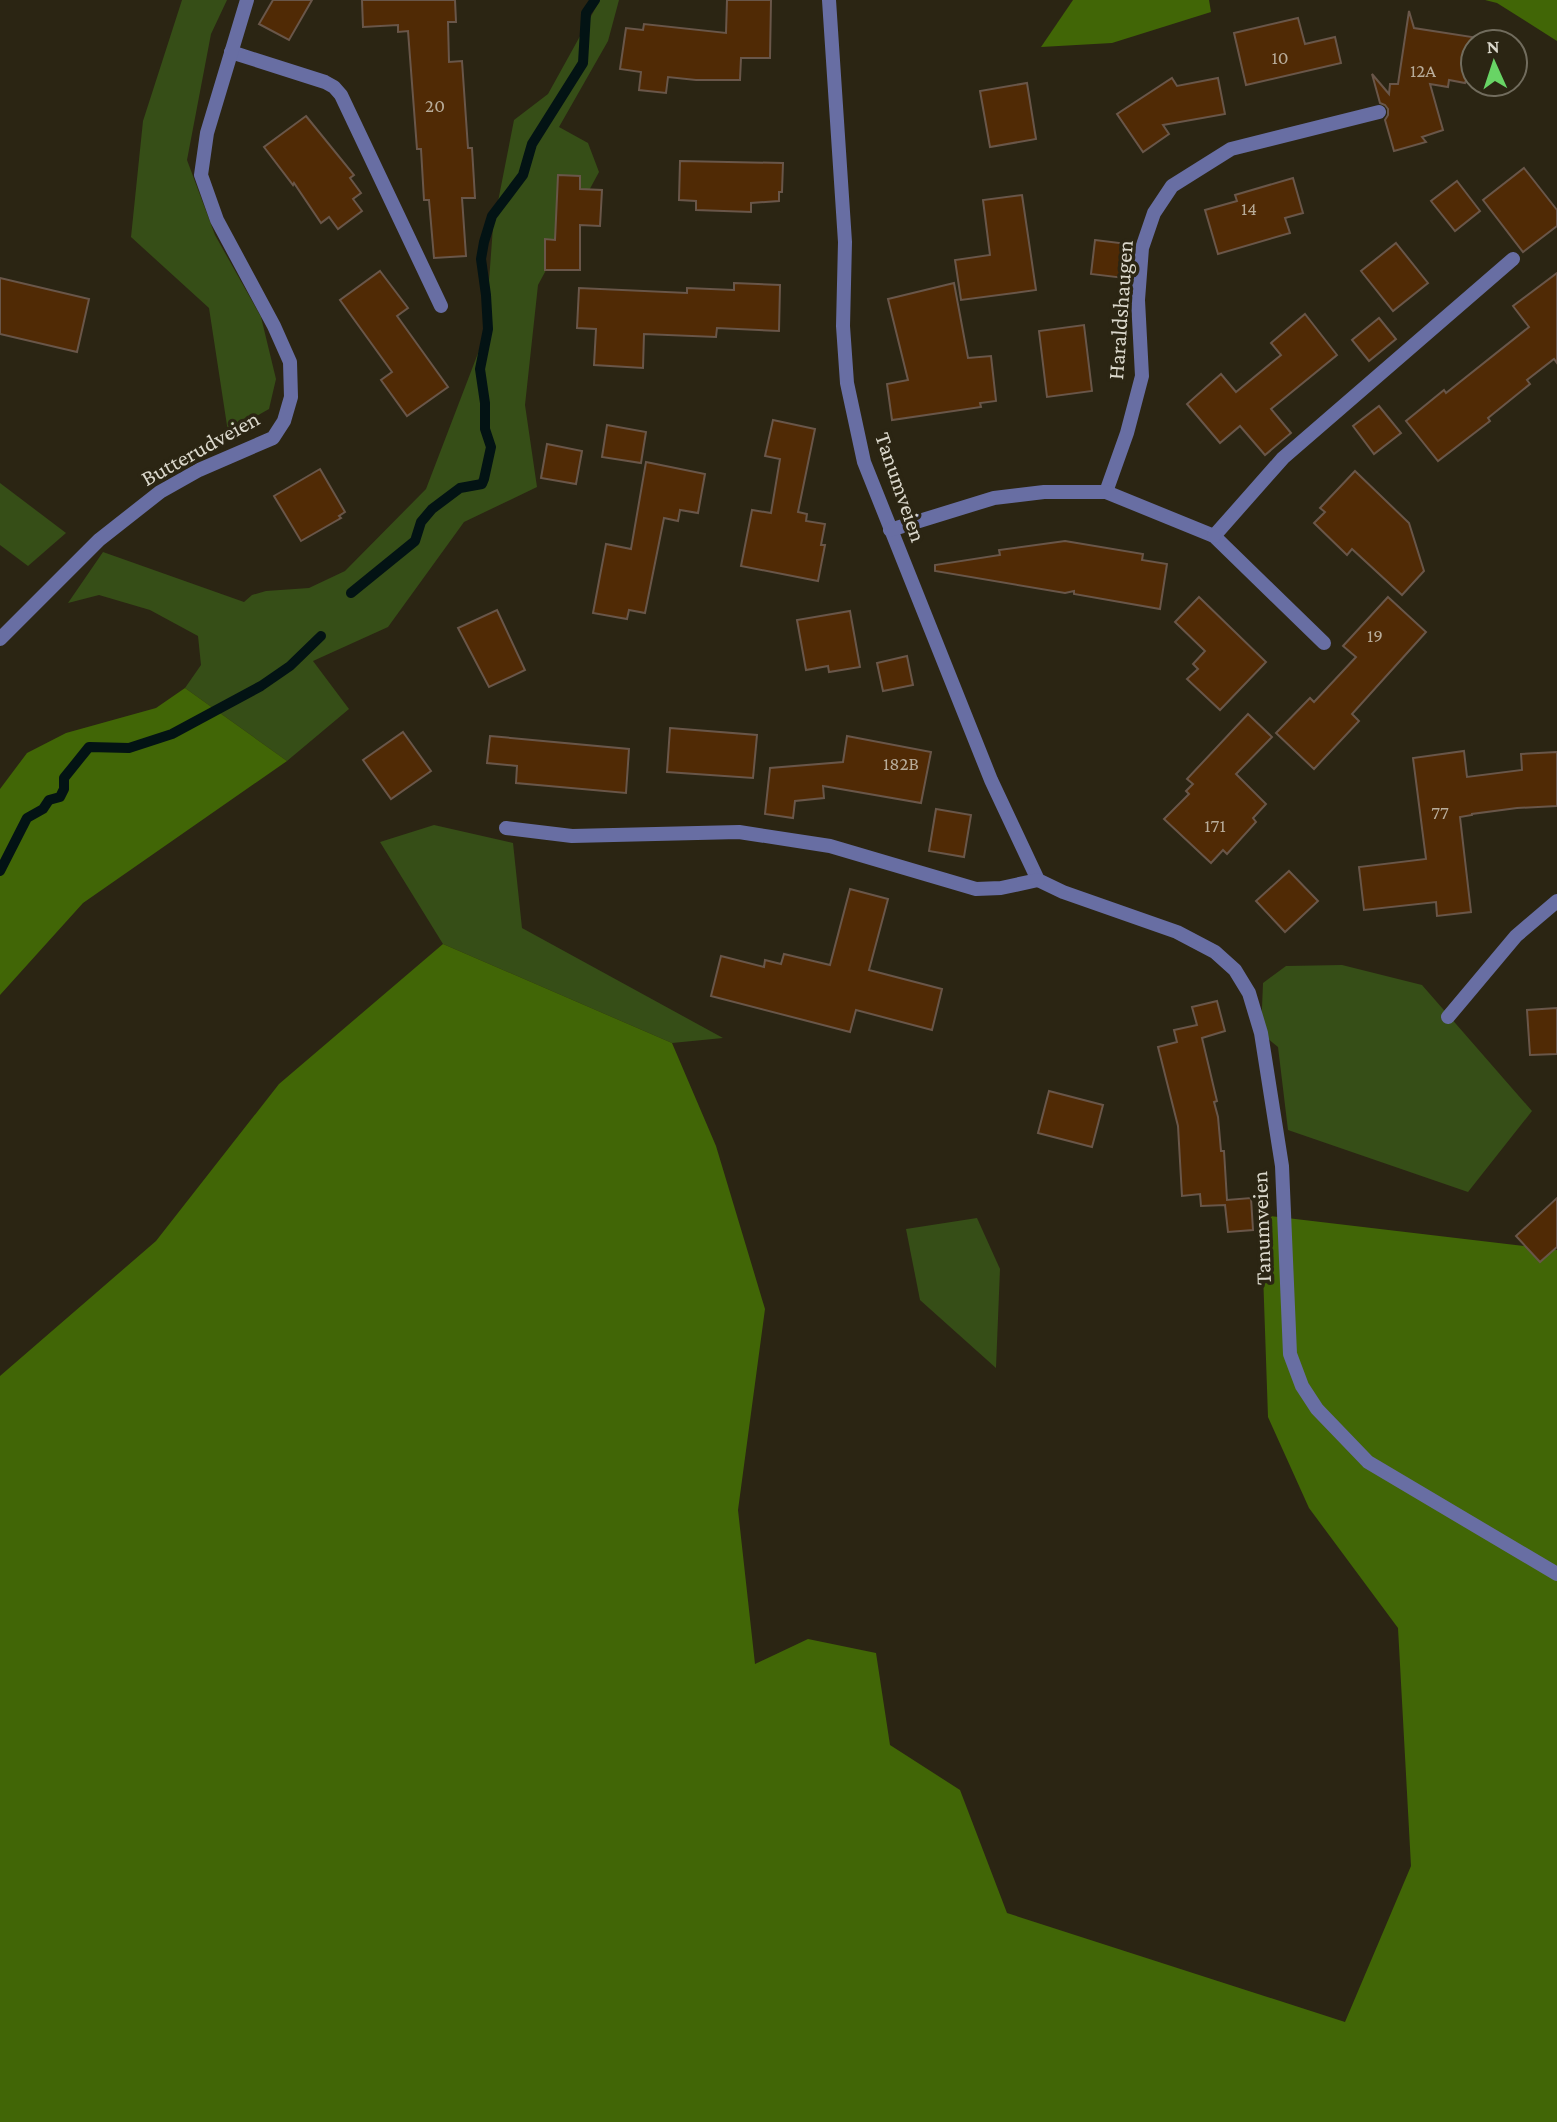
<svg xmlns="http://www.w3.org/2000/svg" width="1557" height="2122" font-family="'Crimson Pro',serif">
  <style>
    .green { fill: #364e17 }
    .forest { fill: #416606 }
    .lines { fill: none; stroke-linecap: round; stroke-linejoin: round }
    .stream { stroke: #031314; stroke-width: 10 }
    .building { fill: #502a05; stroke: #695649; stroke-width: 2 }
    .lane { stroke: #686ea3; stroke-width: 14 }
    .street { stroke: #686ea3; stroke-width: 14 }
    .labels { text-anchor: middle; stroke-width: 7; stroke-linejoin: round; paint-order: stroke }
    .number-label { font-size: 19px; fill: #b8ac9a }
    .street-label { font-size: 23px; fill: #dad7cb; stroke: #2b2513 }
  </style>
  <rect width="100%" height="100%" fill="#2b2513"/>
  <g class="green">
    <path d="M182,0h45l-16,34 -24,126 28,75 46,82 15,62 -7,30 -41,23 -19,-124 -78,-71 12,-116z"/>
    <path d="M600,0h19l-11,41 -49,86 29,16 11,29 -61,113 -13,120 12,82 -73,35 -76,105 -75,34 36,48 -62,52 -102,-73 16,-23 -3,-29 -48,-26 -51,-15 -31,8 35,-51 141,50 8,-7 14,-4 43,-3 36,-17 81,-82 59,-154 8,-108 21,-107 34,-26z"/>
    <path d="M0,483l66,50 -38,33 -28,-21z"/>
    <path d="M434,825l79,18 9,85 201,110 -51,5 -229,-99 -63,-102z"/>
    <path d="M1342,965l80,20 110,126 -64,81 -180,-62 -10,-83 -17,-14 2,-50 23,-17z"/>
    <path d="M977,1218l23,51 -4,99 -76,-68 -14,-71z"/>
  </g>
  <g class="forest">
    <path d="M1073,0h136l2,12 -99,31 -71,4z"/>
    <path d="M1485,0h72v41l-60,-38z"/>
    <path d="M185,688l102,73 -204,142 -83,92v-206l27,-36 39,-20 90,-25z"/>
    <path d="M443,944l229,99 44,103 49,163 -27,201 17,154 53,-25 68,14 14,92 70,45 47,123 338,109 66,-156 -13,-238 -89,-120 -41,-91 -7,-202 296,35v872h-1557v-746l156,-135 123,-157z"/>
  </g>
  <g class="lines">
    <g class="stream">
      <path d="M351,593l64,-52 6,-19 11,-13 28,-21 22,-4 2,-5 7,-32 -6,-18v-26l-5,-34 8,-40 -2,-34 -5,-36 3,-17 8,-26 31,-41 9,-31 51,-81 3,-50 9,-13"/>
      <path d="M0,871l27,-53 16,-9 6,-9 11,-3 4,-8v-11l25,-31 40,1 43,-14 89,-48 29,-20 31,-30"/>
    </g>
  </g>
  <g class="building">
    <path d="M273,0h39l-23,40 -30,-16z"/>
    <path d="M362,0h93l1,22h-8l1,40 13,-1 6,87h4l3,50h-13l4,58 -32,2 -5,-58h-5l-3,-51h-4l-9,-118 -10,1v-7l-35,2z"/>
    <path d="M727,0h44l-1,58h-29l-1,22h-44l-28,-3 -2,16 -27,-3 2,-18 -21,-3 6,-41 17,2 1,-6 82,9z"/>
    <path d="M1409,11l5,17 58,9v3l13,2h-12v39l-7,-1 -1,3 -16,-3 -1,7 -18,-3 13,46 -21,7 4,5 -32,9 -9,-31 3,-5v-6l-3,-4 -5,-2 -8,-29 17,20 1,-10h8z"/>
    <path d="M1298,18l7,26 30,-7 6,26 -95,22 -12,-52z"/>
    <path d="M1172,78l5,8 41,-8 7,36 -62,11 6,9 -26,18 -26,-38z"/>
    <path d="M1027,83l9,56 -46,8 -10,-56z"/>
    <path d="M306,116l48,59 -4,3 11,15 -8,6 9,12 -24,18 -9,-12 -8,6 -27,-40 -1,2 -29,-38z"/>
    <path d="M680,161l103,2 -1,29h-3v9l-28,2v9l-55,-2v-9l-17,-1z"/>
    <path d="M1524,168l33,42v16l-34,26 -40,-52z"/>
    <path d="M558,175l22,1v13l22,1 -2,36 -20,-1v45h-35v-31l10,1z"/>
    <path d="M1293,178l10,35 -18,5 5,15 -72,21 -13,-44 32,-9 -2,-6z"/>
    <path d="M1457,181l23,30 -25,20 -24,-30z"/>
    <path d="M1022,195l14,95 -75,10 -6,-40 35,-5 -7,-55z"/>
    <path d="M1095,240l33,4 -4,34 -33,-4z"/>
    <path d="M1396,243l32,40 -35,28 -32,-40z"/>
    <path d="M380,271l28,37 -11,8 51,71 -41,29 -26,-36 11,-8 -52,-72z"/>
    <path d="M1557,273v90l-3,-4 -27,21 3,4 -42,34 2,3 -52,40 -32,-40 38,-31 2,3 83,-66 -16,-21z"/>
    <path d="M0,278l89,21 -12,53 -77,-18z"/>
    <path d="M734,283l46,2 -1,46 -62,-3 -1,9 -72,-3 -1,34 -49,-3 2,-36 -19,-1 2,-40 108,5v-5l47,2z"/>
    <path d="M954,283l14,75 23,-2 5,45 -16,2 1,4 -89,13 -5,-36 21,-4 -20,-81z"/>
    <path d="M1305,314l32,41 -66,54 20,24 -26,22 -25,-29 -20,17 -33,-39 34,-30 15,18 45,-37 -10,-12z"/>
    <path d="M1379,318l17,21 -27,22 -17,-21z"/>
    <path d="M1084,325l8,66 -45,6 -8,-66z"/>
    <path d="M1379,406l22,27 -27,21 -21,-28z"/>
    <path d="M773,420l42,9 -17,83 9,2 -1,7 19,3 -4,21h4l-7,36 -77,-15 11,-56 19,3 9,-54 -15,-3z"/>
    <path d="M607,425l39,7 -5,31 -39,-6z"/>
    <path d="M547,444l35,7 -6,33 -35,-6z"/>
    <path d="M646,462l59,12 -7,39 -18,-3 -2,11 -14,-3 -19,95 -16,-3 -2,9 -34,-6 13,-69 25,5z"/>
    <path d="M320,469l25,43 -6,4 2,2 -40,23 -27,-45z"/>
    <path d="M1355,471l54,52 15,48 -22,24 -50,-46 -5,6 -33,-32 11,-11 -5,-4z"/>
    <path d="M1065,541l78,13 -1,6 25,4 -7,45 -86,-15v-3l-9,2 -130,-22v-6l65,-10 -1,-5z"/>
    <path d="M1199,597l67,65 -46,48 -33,-31 11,-10 -5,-5 12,-13 -30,-29z"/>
    <path d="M1388,597l38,35 -74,82 7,7 -45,48 -38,-36 34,-35 4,4 42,-45 -13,-11z"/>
    <path d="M497,610l28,60 -36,17 -31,-59z"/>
    <path d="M850,611l10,56 -31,5 -1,-6 -22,4 -9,-50z"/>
    <path d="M907,656l6,29 -30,6 -6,-28z"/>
    <path d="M1248,714l24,23 -36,37 30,30 -13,14 3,4 -29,32 -4,-4 -12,13 -47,-44 25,-25 -3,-3 7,-7 -6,-5z"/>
    <path d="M670,728l87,7 -4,43 -86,-6z"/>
    <path d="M403,732l28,39 -40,28 -28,-39z"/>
    <path d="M490,736l139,13 -3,44 -110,-10 1,-17 -30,-3z"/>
    <path d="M847,736l84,16 -10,51 -98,-17 1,12 -29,3 -2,17 -28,-4 5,-46 73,-6z"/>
    <path d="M1464,751l3,26 55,-7 -1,-16 36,-2v54l-40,2 -45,6v1l-12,2 11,95 -34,4 -1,-14 -72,8 -5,-43 67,-8 -13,-101z"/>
    <path d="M936,809l35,6 -7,42 -35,-6z"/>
    <path d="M1289,871l29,30 -33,31 -29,-31z"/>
    <path d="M850,889l38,10 -19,71 73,19 -10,41 -76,-20 -6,22 -139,-36 10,-40 43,11 1,-7 16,4 3,-10 46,11z"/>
    <path d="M1217,1001l8,30 -23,7 15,63 -3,1 4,15 3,34h3l3,49 24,-2 2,32 -25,2 -3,-27 -24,1 -1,-12 -18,2 -4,-70 -20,-79 19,-5 -3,-12 23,-5 -5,-18z"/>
    <path d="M1557,1008v46l-27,1 -3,-45z"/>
    <path d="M1049,1091l54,14 -11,42 -54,-14z"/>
    <path d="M1557,1198v49l-17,15 -24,-26z"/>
  </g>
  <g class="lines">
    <path class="lane" d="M1448,1017l68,-81 41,-35"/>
    <g class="street">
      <path d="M829,0l16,242 -2,84 4,57 17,79 127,318 47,100 25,12 114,40 38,20 20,18 14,23 12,40 21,133 8,188 12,32 15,23 51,53 189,112"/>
      <path d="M231,52l94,30 9,5 7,8 100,211"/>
      <path d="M1106,492l21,-59 15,-57 -4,-76 4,-52 12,-35 18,-27 59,-37 148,-37"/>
      <path d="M890,530l104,-32 50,-6h62l108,44 110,107"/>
      <path d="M1214,536l69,-78 230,-199"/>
      <path d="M0,639l99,-99 61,-48 39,-22 74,-32 11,-17 7,-24 -1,-35 -16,-36 -57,-106 -16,-45 6,-42 40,-133"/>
      <path d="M506,828l66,8 167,-4 91,14 146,43 25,-1 37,-8"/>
    </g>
  </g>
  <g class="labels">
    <g class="number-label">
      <text x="1280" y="64">10</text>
      <text x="1423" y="77">12A</text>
      <text x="435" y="112">20</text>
      <text x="1249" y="215">14</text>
      <text x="1375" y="642">19</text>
      <text x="901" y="770">182B</text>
      <text x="1440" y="819">77</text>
      <text x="1215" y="832">171</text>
    </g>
    <g class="street-label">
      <text transform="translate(1120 310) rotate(-86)" y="8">Haraldshaugen</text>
      <text transform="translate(200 448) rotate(-29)" y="8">Butterudveien</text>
      <text transform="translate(901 487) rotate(71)" y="8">Tanumveien</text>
      <text transform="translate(1261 1228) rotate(-92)" y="8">Tanumveien</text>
    </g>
  </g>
  <g transform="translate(1494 63) rotate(357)"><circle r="33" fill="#2b2513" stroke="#716c5d" stroke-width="2"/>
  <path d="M0-5L12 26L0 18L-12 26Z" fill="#68d465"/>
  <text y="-10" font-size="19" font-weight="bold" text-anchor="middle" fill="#dad7cb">N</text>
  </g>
</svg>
